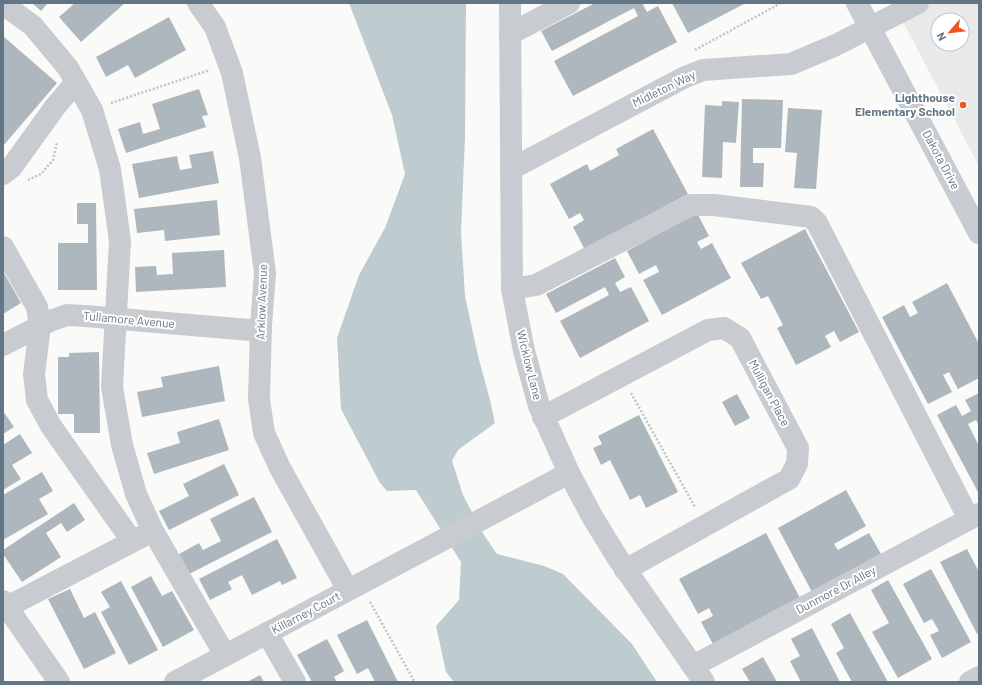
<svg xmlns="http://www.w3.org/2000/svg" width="982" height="685" font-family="Barlow,sans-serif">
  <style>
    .built { fill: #e8e9e9; fill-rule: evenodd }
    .water { fill: #becbcf }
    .building { fill: #aeb7bd }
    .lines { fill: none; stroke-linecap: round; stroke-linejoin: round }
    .path { stroke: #c1c4c6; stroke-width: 2.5; stroke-dasharray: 2 2; stroke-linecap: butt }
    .minor { stroke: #c8ccd0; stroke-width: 22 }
    .poi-dot { fill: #f05422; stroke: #fff; stroke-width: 1.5 }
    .labels { text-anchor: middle; stroke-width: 4; stroke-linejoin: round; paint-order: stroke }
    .street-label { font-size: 12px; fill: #637685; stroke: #fff }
    .poi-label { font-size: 12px; font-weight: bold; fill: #637685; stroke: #fff; text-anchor: end }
  </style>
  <rect width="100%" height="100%" fill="#fafaf8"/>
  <path class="built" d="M893,3h86v163zM938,20h24v24h-24z"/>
  <path class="water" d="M349,3h117l-1,133 -4,96 4,64 13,60 12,44 5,23 -37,27 -6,11 11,34 21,40 13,19 47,12 19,8 69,70 25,38h-203l-8,-10 -10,-46 23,-26 2,-38 -45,-72 -29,1 -7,-8 -39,-74 -4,-71 22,-63 26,-47 20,-54 -13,-59z"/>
  <g class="building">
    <path d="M32,3h16l-7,8z"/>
    <path d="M75,3h50l-44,39 -22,-25z"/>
    <path d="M595,3h47l5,9 11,-6 19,36 -104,54 -19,-35 84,-45 -4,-8 -82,43 -11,-20z"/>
    <path d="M672,3h74l-58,30z"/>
    <path d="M169,17l17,33 -51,28 -7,-13 -22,12 -10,-20z"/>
    <path d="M3,36l54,47 -54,63z"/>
    <path d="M199,89l9,26 -6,1 4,11 -80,26 -8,-24 22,-7 3,12 17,-5 -8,-25z"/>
    <path d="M742,99l41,1 -2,48h-28v15h11l-1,24h-23z"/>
    <path d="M722,101l17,1 -3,41 -13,-1 -1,36 -20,-1 3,-72 17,1z"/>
    <path d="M788,108l34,2 -6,79 -22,-1 3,-35 -12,-1z"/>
    <path d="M653,129l35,65 -103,56 -12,-23 11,-7 -4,-7 -11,6 -19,-35 37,-20 3,7 29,-16 -3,-6z"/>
    <path d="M213,151l6,32 -80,15 -7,-34 45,-8 3,14 12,-2 -3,-13z"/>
    <path d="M217,200l3,35 -55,6 -1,-11 -27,3 -3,-24z"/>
    <path d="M77,203h19l1,87h-39v-47h30v-19h-11z"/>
    <path d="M697,213l12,23 -12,6 4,7 11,-6 19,35 -69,37 -19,-35 16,-8 -3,-7 -17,9 -12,-23z"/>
    <path d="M805,229l54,103 -19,10 -6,-11 -9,5 6,11 -35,18 -19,-37 6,-3 -15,-29 -7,3 -20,-36z"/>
    <path d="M224,250l2,37 -90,5 -1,-25 21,-1 1,9 16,-1 -1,-21z"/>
    <path d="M615,258l10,19 -10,6 5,9 11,-5 18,34 -69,37 -20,-37 49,-26 -4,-8 -49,26 -10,-19z"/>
    <path d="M3,271l18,32 -18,11z"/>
    <path d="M947,283l32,61v34l-21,11 -9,-17 -6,3 9,17 -24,12 -46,-87 22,-12 6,12 8,-4 -6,-11z"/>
    <path d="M99,352l1,81h-26v-19h-16v-57h11v-4z"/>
    <path d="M219,366l6,35 -83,16 -5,-25 26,-5 -2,-10z"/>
    <path d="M979,393v33l-3,-6 -8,4 11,22v48l-42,-79 19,-10 6,11 9,-5 -6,-11z"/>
    <path d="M737,394l13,24 -15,8 -13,-24z"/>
    <path d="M3,411l11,16 -11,7z"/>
    <path d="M639,415l39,77 -32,16 -6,-13 -10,5 -20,-40 -9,5 -8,-17 9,-4 -4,-8z"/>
    <path d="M219,419l10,31 -75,24 -7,-21 33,-10 -3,-11z"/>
    <path d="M20,434l12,19 -20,12 9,14 -18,11v-45z"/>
    <path d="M224,464l15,31 -70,35 -10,-19 30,-15 -6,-12z"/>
    <path d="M42,472l11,19 -14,8 9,15 -45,26v-45z"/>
    <path d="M846,490l20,36 -32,18 4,6 31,-17 12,21 -69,38 -34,-64z"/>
    <path d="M254,497l18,35 -83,42 -10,-20 20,-11 4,7 18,-9 -11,-22z"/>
    <path d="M74,503l11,17 -18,12 -6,-9 -15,10 15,24 -39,25 -19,-28v-4z"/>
    <path d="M766,533l34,65 -87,46 -12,-22 12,-6 -4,-8 -11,6 -19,-35z"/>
    <path d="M277,539l20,39 -15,7 -2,-4 -28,14 -10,-20 -14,7 4,7 -22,11 -11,-21z"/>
    <path d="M967,549l12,23v60l-2,2 -37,-72z"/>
    <path d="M931,569l40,73 -29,16 -12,-23 9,-4 -7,-12 -8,4 -21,-39z"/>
    <path d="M151,576l11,20 10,-5 22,39 -31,17 -32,-60z"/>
    <path d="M888,580l44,79 -34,19 -26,-46 17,-9 -18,-33z"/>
    <path d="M121,581l37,69 -29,15 -28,-53 9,-5 -9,-15z"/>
    <path d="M70,589l14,29 11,-6 21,41 -32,16 -36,-70z"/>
    <path d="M850,613l38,69h-36l-16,-29 8,-5 -13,-24z"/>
    <path d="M367,620l31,62h-23l-7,-14 -11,6 -20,-39z"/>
    <path d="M812,628l28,54h-39l-11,-21 10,-5 -9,-17z"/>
    <path d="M327,639l17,32 -10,6 3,5h-25l-15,-27z"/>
    <path d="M763,657l14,25h-27l-8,-13z"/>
    <path d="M260,675l4,7h-17z"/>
  </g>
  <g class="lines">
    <g class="path">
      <path d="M695,50l86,-47"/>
      <path d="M111,103l99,-33"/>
      <path d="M28,180l13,-6 12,-14 4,-18"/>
      <path d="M631,393l64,114"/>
      <path d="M370,602l43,77 1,3"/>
    </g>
    <g class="minor">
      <path d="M198,3l17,24 17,46 18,85 15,115 -4,52 -2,74 5,34 16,35 68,122"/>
      <path d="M510,3l2,286 12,62 15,55 30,67 24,45 24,39 87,125"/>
      <path d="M857,3l122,230"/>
      <path d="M3,4l30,22 35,42 24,42 18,59 10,72 -8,146 10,58 14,49 17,37 72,124"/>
      <path d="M510,34l59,-31"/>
      <path d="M511,169l174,-92 18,-7 88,-6 45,-19 82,-42"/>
      <path d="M3,174l8,-6 44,-61 21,-25"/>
      <path d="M3,247l34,60 3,19 -6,48 3,26 14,26 81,115"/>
      <path d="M512,289l24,-4 155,-80h23l97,12 6,6 152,296"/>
      <path d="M3,345l47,-24 17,-6 18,1 176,15"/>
      <path d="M543,417l165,-87 16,-2 16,10 58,110 -1,16 -8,15 -164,91"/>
      <path d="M3,601l56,81"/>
      <path d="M7,607l138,-72"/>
      <path d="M267,633l28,49"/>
      <path d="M693,666l286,-152"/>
      <path d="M175,682l394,-209"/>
      <path d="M970,682l9,-5"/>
    </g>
  </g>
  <circle class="poi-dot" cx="963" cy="105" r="4"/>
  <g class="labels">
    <g class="street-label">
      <text transform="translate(664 89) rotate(-26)" y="4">Midleton Way</text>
      <text transform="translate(941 160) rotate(62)" y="4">Dakota Drive</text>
      <text transform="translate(262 302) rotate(-88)" y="4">Arklow Avenue</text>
      <text transform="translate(129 320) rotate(5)" y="4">Tullamore Avenue</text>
      <text transform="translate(529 365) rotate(76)" y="4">Wicklow Lane</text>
      <text transform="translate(769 393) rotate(62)" y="4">Mulligan Place</text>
      <text transform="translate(836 590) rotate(-28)" y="4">Dunmore Dr Alley</text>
      <text transform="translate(306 613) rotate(-28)" y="4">Killarney Court</text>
    </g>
    <g class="poi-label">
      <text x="955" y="102">Lighthouse<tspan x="955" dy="14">Elementary School</tspan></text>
    </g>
  </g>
  <rect width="982" height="685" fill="none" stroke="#637685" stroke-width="8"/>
  <g transform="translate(950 32) rotate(242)"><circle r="19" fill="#ffffff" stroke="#c1c8ce"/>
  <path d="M0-3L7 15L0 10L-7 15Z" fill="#f05422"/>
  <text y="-6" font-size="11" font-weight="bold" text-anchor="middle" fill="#637685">N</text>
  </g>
</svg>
